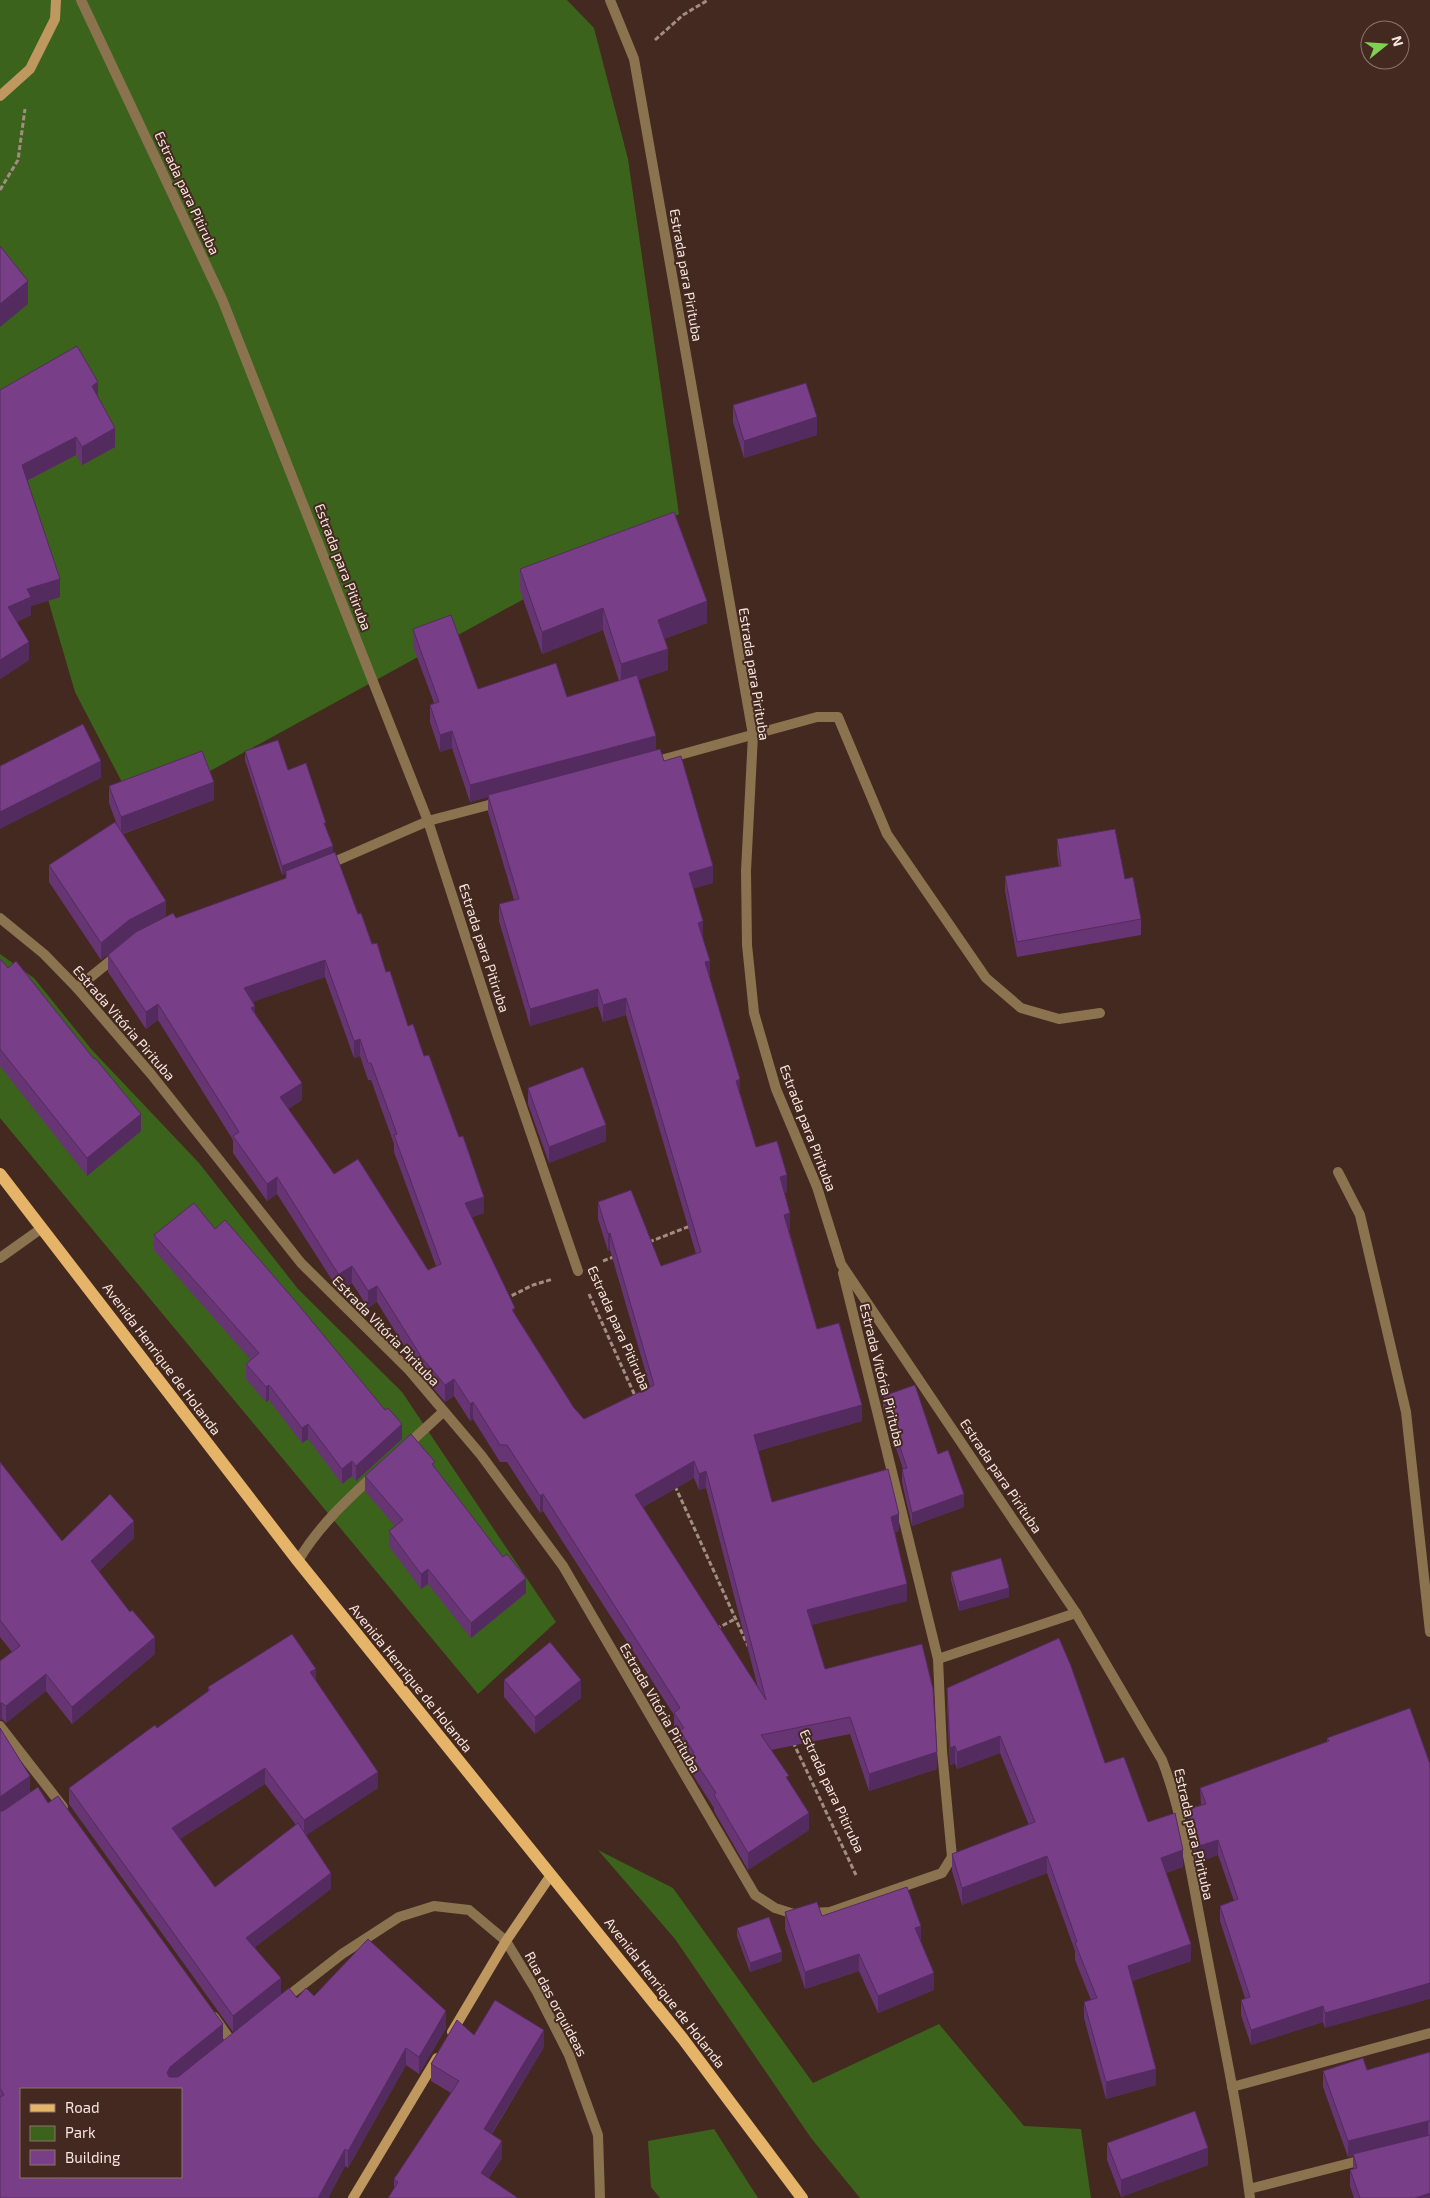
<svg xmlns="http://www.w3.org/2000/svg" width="1430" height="2198" font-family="'Exo 2',sans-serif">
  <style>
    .green { fill: #3b631b }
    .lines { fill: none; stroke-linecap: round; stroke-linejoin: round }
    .path { stroke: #a28d85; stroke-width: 3; stroke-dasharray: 5 2.5; stroke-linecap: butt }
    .street { stroke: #8b7350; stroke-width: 10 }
    .secondary { stroke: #be985f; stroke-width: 10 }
    .primary { stroke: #e5b469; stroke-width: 12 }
    .wall { fill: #673574; fill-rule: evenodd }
    .shaded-wall { fill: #542b5e }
    .building { fill: #783e87; stroke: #542b5e; fill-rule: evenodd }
    .labels { text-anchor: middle; stroke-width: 4; stroke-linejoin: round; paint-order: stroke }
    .street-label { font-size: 14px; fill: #f7e5df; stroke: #43291f }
  </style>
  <rect width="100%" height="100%" fill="#43291f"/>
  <g class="green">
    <path d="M0,0h567l27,28 34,131 51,355 -542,297 -62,-119 -62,-212 -13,5z"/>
    <path d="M0,954l34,24 58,72 107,113 99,126 104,103 154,230 -78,72 -478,-576z"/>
    <path d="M598,1850l75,38 140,195 126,-59 85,102 57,3 10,69h-231l-49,-60 -136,-199z"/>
    <path d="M714,2129l44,69h-98l-9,-11 -3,-46z"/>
  </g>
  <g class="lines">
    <g class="path">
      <path d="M655,40l28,-25 25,-15"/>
      <path d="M0,190l18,-30 7,-51"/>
      <path d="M649,1242l41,-16"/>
      <path d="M603,1261l13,-5"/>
      <path d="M589,1294l47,104"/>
      <path d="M505,1299l28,-14 20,-6"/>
      <path d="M675,1486l73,160"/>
      <path d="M716,1629l19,-10"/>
      <path d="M793,1742l63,133"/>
    </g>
    <g class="street">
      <path d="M81,0l141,299 206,522 69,213 81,237"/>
      <path d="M610,0l24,59 119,676 -7,136 1,74 7,68 22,76 41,98 24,77 235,349 86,147c22,57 30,121 42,180 16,86 35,172 46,258"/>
      <path d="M650,763l167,-46h21l49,117 99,144 35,30 38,11 41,-6"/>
      <path d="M327,865l101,-44 72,-19"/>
      <path d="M0,918l44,36 33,34 74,86 150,189 108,107 72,85 82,111 192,329 20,13 19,6 36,-2 112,-39 10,-16 -10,-106 -4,-92 -95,-386"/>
      <path d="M77,988l42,-34"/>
      <path d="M1338,1172l22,43 46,197 24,220"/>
      <path d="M0,1258l42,-30"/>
      <path d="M405,1447l38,-35"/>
      <path d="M298,1561c20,-34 47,-59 76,-86"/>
      <path d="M938,1659l138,-46"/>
      <path d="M0,1726l63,81"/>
      <path d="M283,2000l59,-46 57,-37 35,-11 35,4 37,31 31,51 32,63 29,80 2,63"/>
      <path d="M214,2017l17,24"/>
      <path d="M1232,2087l198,-54"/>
      <path d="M1249,2189l117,-30"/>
    </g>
    <g class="secondary">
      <path d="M0,96l30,-27 25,-50 1,-19"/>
      <path d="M452,2032l54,-91 45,-66"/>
      <path d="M353,2198l84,-140"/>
    </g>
    <path class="primary" d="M0,1174l298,387 385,478 119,159"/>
  </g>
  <g class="wall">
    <path d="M0,390l98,7 17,50 -33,18 -6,-10 -49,26 33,116 -29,9v9l-14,7 12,38 -29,19z"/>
    <path d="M733,405l84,30 -73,23 -11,-36z"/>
    <path d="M520,569l187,54 -43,16 4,31 -30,10 18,70 8,11 49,122 -20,5 10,49 6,40 31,116 16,54 31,45 -3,1 6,37h-1l28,99 45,92 -104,30 14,51 127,29 -4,1 12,69 -96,24 14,44 112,100 -68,22 -19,-57 -79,16 18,31 20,49 -61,40 -34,-59v-3l-23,-36v-6l-11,-19v-9l-6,-8v-15l-131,-204 -3,2 -33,-51h-7l-27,-43 -3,2 -16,-25 -9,6 -23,-27 -45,-73 -9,6 -16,-25 -13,8 -62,-97 -10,7 -34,-48v-13l-75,-120 -12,9 -38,-57v-17l23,-19 -30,24 -52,-78v-17l68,-40 -8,-22v-17l105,14 -91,34 43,83 10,1 110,-40v-5l-4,2 -37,-115v-9l43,19 38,59 7,24 25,61 14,30 14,28 22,54 16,30 60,157 -12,4 43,97 59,94 10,11 66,-32 -40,-137 -2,1 -10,-32v-17l63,64 35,-12 -70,-239 -23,7 -5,-16 -68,20 -31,-105v-17l15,-4 -26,-88v-15l-18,5 -18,-54 -12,4 -10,-30v-17l4,-2 -21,-57v-17l65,60 89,8 52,-16 -16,-51 -61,24 -22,-64zM325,977l29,81 6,-2 8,24h3l23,64v8l42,114 -8,4 -94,-96 -46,-65 14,-9 -47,-87 -3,-11zM694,1478l5,12 7,-2 52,200 -115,-181z"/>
    <path d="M1057,839l68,40 16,40v16l-124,22 -12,-66v-15l54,-10 -2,-12z"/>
    <path d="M0,959l141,172 -54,45 -87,-110z"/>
    <path d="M528,1088l78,53 -57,22 -21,-59z"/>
    <path d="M215,1229l187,210 -46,42 -4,-5 -10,8 -34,-45 -6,4 -33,-43 -3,2 -20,-23v-15l5,-4 -97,-110v-15z"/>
    <path d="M883,1396l55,58 26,53 -52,19 -10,-44v-13h1l-20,-60z"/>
    <path d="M0,1462l62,79 72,-3 -35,33 56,83 -83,70 -26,-33 -40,32 -4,-4 -2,1v-59l12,-9 -12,-15z"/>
    <path d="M435,1468l91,125 -55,45 -43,-54 -7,5 -32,-43v-15l6,-5 -30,-35v-15z"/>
    <path d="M951,1572l58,25 -50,14 -8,-31z"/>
    <path d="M504,1680l77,18 -46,36 -31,-37z"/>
    <path d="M316,1681l62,107 -72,47 25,54 -76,58 26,48 -48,37 -164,-228v-16l88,-60 51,-37v-4zM265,1784l31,41 -81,62 -35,-48z"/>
    <path d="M947,1688l158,75 43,59 35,45 -17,6 25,88 -59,20 24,104 -50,14 -22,-81v-16l7,-2 -16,-40v-9l-28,-78 -85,32 -10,-34v-17l77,-29 -29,-72 -43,16 -2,-6 -5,2 -3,-60z"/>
    <path d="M0,1728l30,64 18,11 175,238 -45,36 119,-79 17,-2 132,32 -27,46 -13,-9 -58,103 -3,-2 -17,32h-328zM21,2089l160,88h-160z"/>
    <path d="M1327,1738l103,26 -105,264 -2,-6 -72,23 -10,-30v-15l4,-2 -25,-77v-15l14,-5 -16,-46 -22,8 -8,-38v-16l13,-4 -1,-17 127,-46z"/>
    <path d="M785,1912l37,4 99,26 13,48 -56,23 -19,-42 -54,18 -20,-60z"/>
    <path d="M737,1928l45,33 -32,11 -13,-36z"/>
    <path d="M474,2035l70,12 -52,87 10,24 -14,21 -94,9v-9l57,-86 -20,-12v-17z"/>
    <path d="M1430,2052v146h-76l-4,-12v-16l3,-1v-13l-5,1 -25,-70v-16l44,-1z"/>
    <path d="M1107,2143l101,22 -87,32 -14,-37z"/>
  </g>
  <g class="shaded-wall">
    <path d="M28,281v23l-28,23v-23z"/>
    <path d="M98,382v19l-6,-15z"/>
    <path d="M817,417v18l-73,23v-17z"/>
    <path d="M115,428v19l-33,18v-18z"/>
    <path d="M76,437v18l-54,28v-18z"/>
    <path d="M60,579v18l-29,9v9l-23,11v-19l19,-18z"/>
    <path d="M707,601v22l-49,18v-21z"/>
    <path d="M603,608v22l-61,24v-22z"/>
    <path d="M29,642v18l-29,19v-19z"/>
    <path d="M668,649v21l-47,16v-22z"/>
    <path d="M452,731v17l-12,4v-17z"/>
    <path d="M656,736v17l-168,42v2l-18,5v-17z"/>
    <path d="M101,761v17l-101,51v-17z"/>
    <path d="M214,782v18l-93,34v-17z"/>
    <path d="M333,846v9l-51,20v-9z"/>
    <path d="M713,866v17l-24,7v-17z"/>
    <path d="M166,901v17l-37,19 -28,23v-17l28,-23z"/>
    <path d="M703,921v17l-5,-15z"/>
    <path d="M325,960v17l-81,28v-17z"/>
    <path d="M710,961v16l-5,2v-17z"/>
    <path d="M598,989v17l-68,20v-17z"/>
    <path d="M626,998v17l-23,7v-17z"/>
    <path d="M158,1004v16l-12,9v-17z"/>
    <path d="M255,1006v17l-4,-15z"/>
    <path d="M360,1039v17l-6,2v-17z"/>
    <path d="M740,1079v17l-4,-15z"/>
    <path d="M302,1083v17l-22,14v-17z"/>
    <path d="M141,1114v17l-54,45v-18z"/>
    <path d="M606,1125v16l-57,22v-16z"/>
    <path d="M787,1175v17l-7,2v-17z"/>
    <path d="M277,1177v17l-10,7v-17z"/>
    <path d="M484,1197v16l-19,7v-17z"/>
    <path d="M790,1213v17l-6,2v-17z"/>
    <path d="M610,1233v17l-2,1v-17z"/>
    <path d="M352,1266v17l-13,8v-17z"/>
    <path d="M377,1286v16l-9,6v-17z"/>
    <path d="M454,1379v17l-9,6v-17z"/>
    <path d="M269,1385v15l-3,2v-15z"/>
    <path d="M473,1402v17l-3,2v-17z"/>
    <path d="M862,1405v16l-108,31v-17z"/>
    <path d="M308,1424v15l-6,4v-15z"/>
    <path d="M402,1424v15l-46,42v-15z"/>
    <path d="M352,1461v15l-10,8v-15z"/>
    <path d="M694,1461v17l-59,34v-17z"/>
    <path d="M706,1471v17l-7,2v-16z"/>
    <path d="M543,1494v17l-3,2v-17z"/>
    <path d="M964,1494v13l-52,19v-13z"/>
    <path d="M899,1514v17l-8,3v-17z"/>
    <path d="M134,1521v17l-43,40v-17z"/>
    <path d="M428,1569v15l-7,5v-15z"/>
    <path d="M526,1578v15l-55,45v-15z"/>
    <path d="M907,1584v17l-100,25v-16z"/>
    <path d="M1009,1588v9l-50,14v-9z"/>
    <path d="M155,1637v17l-83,70v-17z"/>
    <path d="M316,1669v16l-6,-13z"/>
    <path d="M46,1674v17l-40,32v-17z"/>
    <path d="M581,1680v18l-46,36v-17z"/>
    <path d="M0,1703h2v16l-2,1z"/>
    <path d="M1000,1736v17l-43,16v-17z"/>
    <path d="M955,1746v17l-5,2v-17z"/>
    <path d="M937,1752v17l-68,22v-17z"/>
    <path d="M265,1768v16l-93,60v-16z"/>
    <path d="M378,1772v16l-74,49v-17z"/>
    <path d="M30,1776v16l-30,22v-17z"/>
    <path d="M809,1813v17l-61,40v-17z"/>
    <path d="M1218,1840v15l-22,8v-16z"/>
    <path d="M1183,1850v17l-22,7v-16z"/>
    <path d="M1047,1856v17l-85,32v-17z"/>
    <path d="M331,1873v16l-85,65v-16z"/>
    <path d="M921,1926v17l-6,-15z"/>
    <path d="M1191,1944v17l-63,21v-16z"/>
    <path d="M782,1952v9l-32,11v-9z"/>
    <path d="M859,1954v17l-54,18v-17z"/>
    <path d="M934,1973v17l-56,23v-17z"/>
    <path d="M281,1978v17l-48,37v-16z"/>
    <path d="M1430,1983v16l-105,29v-15z"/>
    <path d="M1323,2006v16l-72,23v-15z"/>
    <path d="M446,2011v17l-27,46v-17z"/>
    <path d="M223,2024v17l-53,43 -3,-11 3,-6z"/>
    <path d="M544,2030v17l-60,99v-17z"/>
    <path d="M406,2048v17l-58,103v-17z"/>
    <path d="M1156,2069v16l-50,14v-17z"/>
    <path d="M1428,2121v15l-80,21v-16z"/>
    <path d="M502,2141v17l-21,32v-17z"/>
    <path d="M1208,2148v17l-87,32v-17z"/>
    <path d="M345,2149v17l-17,32h-10z"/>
    <path d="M1430,2193v5h-15z"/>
  </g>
  <g class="building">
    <path d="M0,246l28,35 -28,23z"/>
    <path d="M77,346l21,36 -6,4 23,42 -33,19 -6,-10 -54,28 38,114 -33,10 4,8 -23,10 21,35 -29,18v-270z"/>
    <path d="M806,383l11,34 -73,24 -11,-36z"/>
    <path d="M674,512l33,89 -49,19 10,29 -47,15 -18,-56 -61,24 -22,-63z"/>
    <path d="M451,615l27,74 78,-26 11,34 70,-22 19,61 -186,49 -18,-54 -12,4 -10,-30 9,-3 -26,-73z"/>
    <path d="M83,724l18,37 -101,51v-46z"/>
    <path d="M278,740l10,30 18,-7 20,60h-2l9,23 -51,20 -37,-115z"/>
    <path d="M660,749l4,12 17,-5 32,110 -24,7 14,48 -5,2 12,38 -5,1 35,117 -4,2 20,66 21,-6 10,34 -7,2 10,36 -6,2 33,114 22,-6 23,82 -108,30 18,67 116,-33 11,45 -8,3 16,67 -100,26 18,59 97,-25 11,45 4,63 -68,22 -19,-57 -89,18 28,41 -3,1 23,36 -61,40 -34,-58 2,-2 -25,-38 3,-2 -14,-23 4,-2 -10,-15 6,-5 -137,-214 -3,2 -33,-51h-7l-27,-43 -3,2 -16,-25 -9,6 -23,-27 -45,-72 -9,5 -16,-25 -13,8 -2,-2 -60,-95 -10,7 -34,-48 6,-4 -81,-128 -12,8 -38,-57 28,-23 37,-19 3,5 110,-40v-7l49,-19 23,62 3,-1 11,31 5,-1 9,29 4,-1 18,55 5,-2 11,32 5,-1 30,82 4,-1 21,61 -19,6 50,105 -3,2 62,98 10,11 70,-34 -44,-152 -2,1 -10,-32 33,-12 30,76 40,-14 -75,-254 -23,7 -5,-16 -68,20 -31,-105 20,-5 -31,-104zM325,960l29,81 6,-2 8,24h3l26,71 -3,1 47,129 -13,6 -70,-111 -24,15 -54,-77 22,-14 -51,-75 4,-2 -11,-18zM694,1461l5,13 7,-3 60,229 -131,-205z"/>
    <path d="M202,751l12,31 -93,35 -12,-31z"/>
    <path d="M115,822l51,79 -37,19 -28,23 -52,-78z"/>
    <path d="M1115,829l10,50 8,-2 8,42 -124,23 -12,-66 56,-10 -4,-27z"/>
    <path d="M0,959l8,9 8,-7 78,98 1,-1 46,56 -54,44 -87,-109z"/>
    <path d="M583,1067l23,58 -57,22 -21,-59z"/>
    <path d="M194,1203l21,26 10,-9 72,83 88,107 3,-2 14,16 -46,42 -4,-5 -10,8 -34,-45 -6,4 -33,-43 -3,2 -20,-23 13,-11 -105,-118z"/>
    <path d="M915,1385l23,69 10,-4 16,44 -52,19 -10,-44 5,-1 -24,-72z"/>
    <path d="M411,1434l24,28 -3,2 71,93 4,-3 19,24 -55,45 -43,-54 -7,5 -32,-43 14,-11 -38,-44z"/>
    <path d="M0,1462l62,79 48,-47 24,27 -43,40 39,51 2,-2 23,27 -83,70 -26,-33 -40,32 -4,-3h-2v-42l20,-15 -20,-26z"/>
    <path d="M1001,1558l8,30 -50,14 -8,-30z"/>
    <path d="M292,1634l24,35 -6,3 68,100 -74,48 -39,-52 -93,60 43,59 83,-64 33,50 -85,65 35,40 -48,38 -164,-228 86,-63 2,3 53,-38 -2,-3z"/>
    <path d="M1059,1638l12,28 34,97 19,-6 24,65 27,-9 8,37 -22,8 30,86 -63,22 28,103 -50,13 -22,-80 13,-4 -22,-55 2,-1 -30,-86 -85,32 -10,-34 83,-32 -35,-86 -43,16 -2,-6 -5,2 -3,-60z"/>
    <path d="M550,1642l31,38 -46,37 -31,-37z"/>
    <path d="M1410,1708l20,56v219l-105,30 -2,-7 -72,24 -10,-30 9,-3 -30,-91 18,-7 -20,-59 -22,7 -8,-38 18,-5 -6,-16 129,-47 -2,-3z"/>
    <path d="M0,1728l30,48 -30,21z"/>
    <path d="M38,1787l10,16 10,-7 165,228 -53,43 -3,6 2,4h9l111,-89 8,10 9,-10 8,8 54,-57 78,72 -27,46 -13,-9 -58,103 -3,-2 -27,49h-318v-101l4,-2 -4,-7v-277h3zM21,2089h160v88h-121l-1,1 -8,-1h-30z"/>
    <path d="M907,1887l14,39 -6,2 19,45 -56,23 -19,-42 -54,18 -20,-60 32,-10 5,14z"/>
    <path d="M769,1917l13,35 -32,11 -13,-35z"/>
    <path d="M495,2000l49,30 -60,99 18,12 -21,32 37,25h-130l10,-16 -4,-3 65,-98 -28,-17 26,-44 17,15z"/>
    <path d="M1430,2052v69h-2l-80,20 -25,-70 40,-13 4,12z"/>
    <path d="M1195,2111l13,37 -87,32 -14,-37z"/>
    <path d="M1430,2135v58l-15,5h-55l-10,-28 7,-2 -4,-14z"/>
  </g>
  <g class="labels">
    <g class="street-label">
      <text transform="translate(187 193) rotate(65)" y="5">Estrada para Pitiruba</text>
      <text transform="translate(686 275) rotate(80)" y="5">Estrada para Pirituba</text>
      <text transform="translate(343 567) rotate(69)" y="5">Estrada para Pitiruba</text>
      <text transform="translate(754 674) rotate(81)" y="5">Estrada para Pirituba</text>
      <text transform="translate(484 948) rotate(72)" y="5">Estrada para Pitiruba</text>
      <text transform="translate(124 1023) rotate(49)" y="5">Estrada Vitória Pirituba</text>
      <text transform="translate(808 1128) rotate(69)" y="5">Estrada para Pirituba</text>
      <text transform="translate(619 1328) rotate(66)" y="5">Estrada para Pitiruba</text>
      <text transform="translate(386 1331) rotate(46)" y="5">Estrada Vitória Pirituba</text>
      <text transform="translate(162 1359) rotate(53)" y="5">Avenida Henrique de Holanda</text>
      <text transform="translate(882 1375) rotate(76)" y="5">Estrada Vitória Pirituba</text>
      <text transform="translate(1001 1476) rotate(56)" y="5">Estrada para Pirituba</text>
      <text transform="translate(411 1678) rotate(51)" y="5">Avenida Henrique de Holanda</text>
      <text transform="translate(660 1708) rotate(60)" y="5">Estrada Vitória Pirituba</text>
      <text transform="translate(832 1791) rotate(65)" y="5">Estrada para Pitiruba</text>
      <text transform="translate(1194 1834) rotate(77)" y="5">Estrada para Pirituba</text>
      <text transform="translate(665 1993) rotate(52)" y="5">Avenida Henrique de Holanda</text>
      <text transform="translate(556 2004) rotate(62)" y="5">Rua das orquideas</text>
    </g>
  </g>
  <rect x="20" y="2088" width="162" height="90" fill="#43291f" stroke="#8b746c"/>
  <rect x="30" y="2104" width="25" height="8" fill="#e5b469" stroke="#8b746c"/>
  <text x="65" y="2113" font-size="15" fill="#f7e5df">Road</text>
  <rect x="30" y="2126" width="25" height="15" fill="#3b631b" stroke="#8b746c"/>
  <text x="65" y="2138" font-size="15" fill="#f7e5df">Park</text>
  <rect x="30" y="2150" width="25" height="15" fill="#783e87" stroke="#8b746c"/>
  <text x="65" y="2163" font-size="15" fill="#f7e5df">Building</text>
  <g transform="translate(1385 45) rotate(73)"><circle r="24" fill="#43291f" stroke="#8b746c"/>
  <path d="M0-4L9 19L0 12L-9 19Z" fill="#7ed153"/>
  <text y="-8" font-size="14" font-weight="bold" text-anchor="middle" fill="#f7e5df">N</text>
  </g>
</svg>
